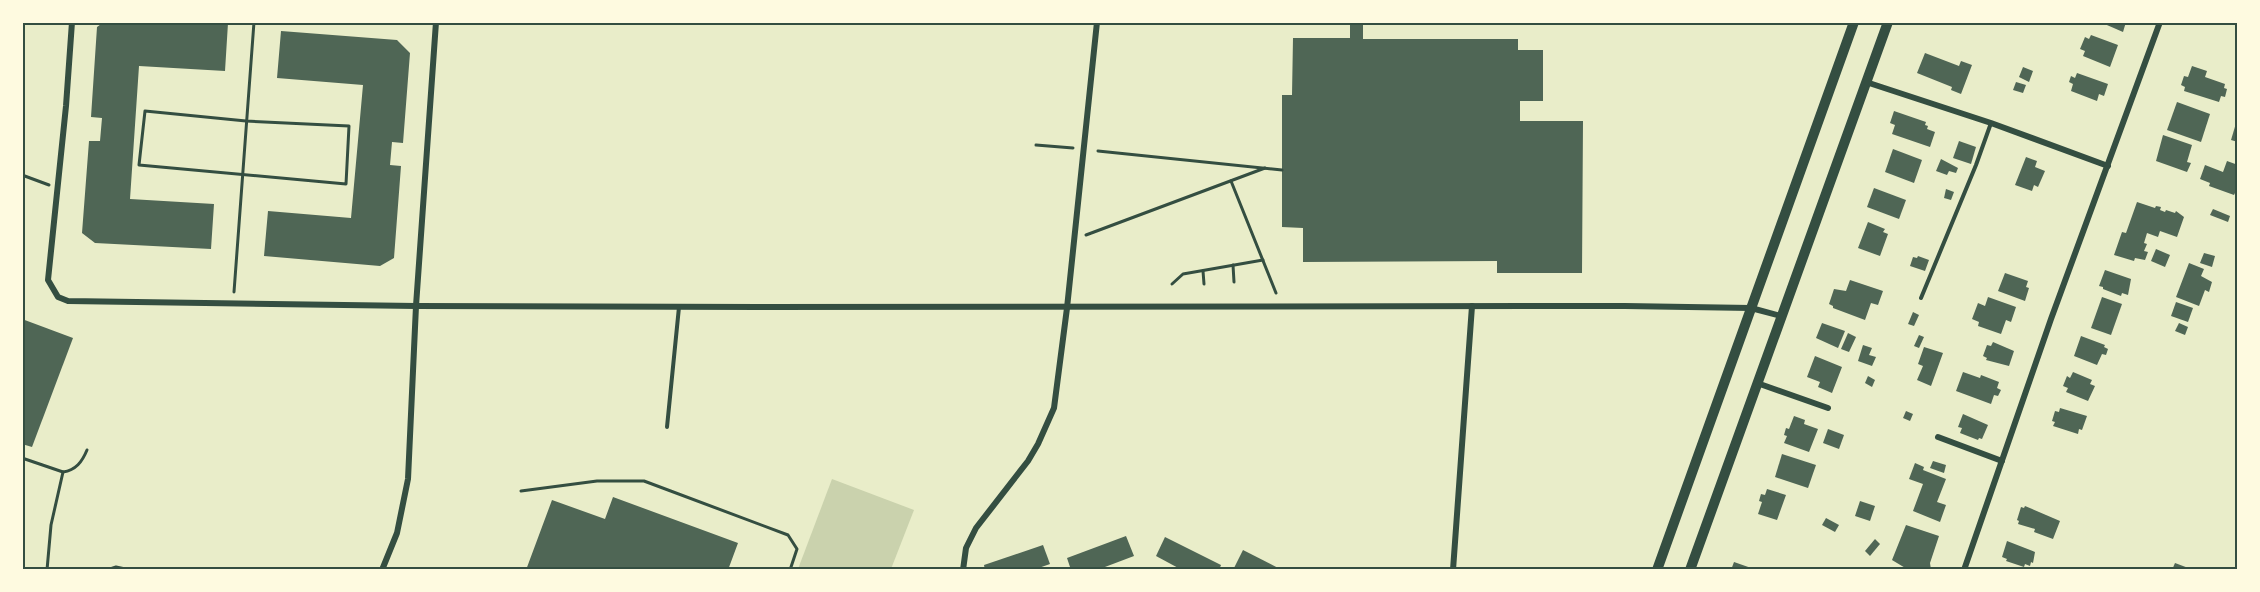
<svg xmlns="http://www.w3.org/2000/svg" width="2260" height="592" font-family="'Archivo Narrow',sans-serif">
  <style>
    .green { fill: #cad2ad }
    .building { fill: #4f6655 }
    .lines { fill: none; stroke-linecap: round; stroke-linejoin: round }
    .path { stroke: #344e41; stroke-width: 3 }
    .service { stroke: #344e41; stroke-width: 4 }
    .minor { stroke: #344e41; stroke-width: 6 }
    .primary { stroke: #344e41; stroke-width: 10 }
    .neatline { fill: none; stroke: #344e41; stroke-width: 2 }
  </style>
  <rect width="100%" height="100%" fill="#e9edc9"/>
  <path class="green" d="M832,479l82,31 -23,59h-93z"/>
  <g class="building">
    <path d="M104,22l124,1 -3,48 -86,-5 -9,133 84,5 -3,45 -116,-6 -13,-10 7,-92h11l2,-23 -11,-1 6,-90z"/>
    <path d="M1350,22h13v17h155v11h25v51h-23v20h63l-1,152h-85v-12l-194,1v-34l-21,-1v-132h10l1,-57h57z"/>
    <path d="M2100,22h26l-3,10z"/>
    <path d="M281,31l116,9 13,13 -7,90 -11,-1 -2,23 11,1 -7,92 -14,8 -116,-10 4,-45 83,7 12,-133 -86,-7z"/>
    <path d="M2091,35l27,10 -8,22 -27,-11 2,-5 -5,-2 5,-12 4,2z"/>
    <path d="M1925,53l34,13 2,-5 11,4 -11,29 -10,-4 1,-3 -35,-14z"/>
    <path d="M2192,66l15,5 -2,6 20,7 -1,4 3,1 -2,8 -4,-1 -2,6 -35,-11 1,-4 -4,-2 3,-9 4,1z"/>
    <path d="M2023,67l10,4 -4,11 -10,-5z"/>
    <path d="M2077,73l31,11 -4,12 -5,-2 -2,7 -26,-10 2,-7 -4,-2 2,-6 4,2z"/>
    <path d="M2016,82l10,3 -3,8 -10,-3z"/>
    <path d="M2177,102l33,12 -9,28 -34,-12z"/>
    <path d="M1894,111l32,11 -1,3 3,1 -1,3 8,3 -5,15 -38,-13 3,-9 -5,-2z"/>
    <path d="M2237,120h1v22l-7,-2z"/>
    <path d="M2163,135l29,10 -5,17 4,1 -4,9 -31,-11z"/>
    <path d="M1959,141l17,6 -5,17 -18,-6z"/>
    <path d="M1893,149l29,11 -8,23 -29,-11z"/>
    <path d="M2026,157l11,4 -2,6 10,4 -7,16 -4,-2 -2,6 -17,-6z"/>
    <path d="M1941,159l17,9 -2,5 -7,-2 -2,4 -11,-4z"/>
    <path d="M2227,161l11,4v22l-4,8 -25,-9 1,-3 -10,-4 5,-14 18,7z"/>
    <path d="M1874,188l32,12 -7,19 -32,-12z"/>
    <path d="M1946,189l8,3 -3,8 -7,-2z"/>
    <path d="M2137,202l18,6 1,-2 5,1 -1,3 5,2 1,-2 9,3 1,-2 8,6 -7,20 -17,-6 -2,6 -11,-4 -3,10 3,1 -3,7 4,1 -3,8 -10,-2 -1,3 -20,-6 8,-23 4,1z"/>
    <path d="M2213,209l17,7 -2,6 -18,-7z"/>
    <path d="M1868,222l17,7 -2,3 5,2 -8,22 -22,-8z"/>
    <path d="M2156,249l14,6 -5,12 -14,-6z"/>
    <path d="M2204,253l11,3 -3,11 -12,-4z"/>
    <path d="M1918,256l11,4 -4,11 -15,-5 3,-9 4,1z"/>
    <path d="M2189,263l15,6 -3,7 11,6 -3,10 -4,-2 -6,16 -23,-9z"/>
    <path d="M2105,270l26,9 -3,16 -6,-2 -1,3 -18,-7v-2l-4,-1z"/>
    <path d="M2005,273l23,8 -2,6 3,1 -4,13 -27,-10z"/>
    <path d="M1850,280l33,11 -5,14 -7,-2 -6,17 -32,-12v-2l-4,-2 5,-15 12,2z"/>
    <path d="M1988,297l28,10 -5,15 -5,-2 -5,14 -23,-8 1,-4 -7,-3 6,-16 7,3z"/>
    <path d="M2102,297l20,7 -11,31 -20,-7z"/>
    <path d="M2176,302l17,6 -5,14 -17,-6z"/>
    <path d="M1913,312l6,3 -5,11 -6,-2z"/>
    <path d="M22,319l51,19 -41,109 -10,-3z"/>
    <path d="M1822,323l23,8 -7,17 -22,-10z"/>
    <path d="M2179,323l9,4 -3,8 -10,-4z"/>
    <path d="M1848,333l8,4 -7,15 -8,-3z"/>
    <path d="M1919,335l5,2 -5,11 -5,-2z"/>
    <path d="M2081,336l24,9 -1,2 4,2 -2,6 -4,-1 -5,11 -23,-9z"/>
    <path d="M1993,342l21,9 -5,15 -23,-6 1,-2 -4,-2 4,-11 4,1z"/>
    <path d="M1863,345l9,3 -3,7 7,2 -4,9 -14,-5z"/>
    <path d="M1924,347l19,6 -12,33 -14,-6 6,-14 -5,-2z"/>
    <path d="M1815,356l27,11 -10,26 -14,-6 2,-5 -13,-5z"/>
    <path d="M1963,372l17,6 1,-3 18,7 -2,6 4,2 -3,6 -4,-1 -3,9 -35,-13z"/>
    <path d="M2073,372l19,8 -2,4 5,2 -7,15 -22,-9 2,-4 -5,-2 4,-10 3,2z"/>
    <path d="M1868,376l7,4 -3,7 -7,-4z"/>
    <path d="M2060,408l27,8 -5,14 -3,-1 -1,5 -25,-8 2,-4 -3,-1 3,-10 4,1z"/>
    <path d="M1906,411l7,3 -3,7 -7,-3z"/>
    <path d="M1963,414l25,11 -6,14 -3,-1 -1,2 -18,-7 2,-5 -4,-1z"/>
    <path d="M1794,416l11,4 -1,4 14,5 -9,23 -25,-9 3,-7 -3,-1 2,-7 3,1z"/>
    <path d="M1828,429l16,6 -5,14 -16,-6z"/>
    <path d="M1782,454l34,11 -8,23 -33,-11z"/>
    <path d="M1933,461l13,4 -2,8 -14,-5z"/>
    <path d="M1915,463l9,4 -1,3 23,9 -9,23 9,3 -6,17 -27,-11 10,-27 -14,-5z"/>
    <path d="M1767,489l19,6 -9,25 -19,-6 4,-12 -3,-1 2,-7 4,1z"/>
    <path d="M613,497l125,46 -10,27h-202l26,-70 53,19z"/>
    <path d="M1860,501l15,5 -5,15 -15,-5z"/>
    <path d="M2025,506l35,15 -7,18 -19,-7 1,-3 -17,-5 1,-3 -2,-1 4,-13 3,1z"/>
    <path d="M1826,518l13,7 -4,7 -13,-7z"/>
    <path d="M1906,525l33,11 -9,27 1,7 -24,-1 -15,-9z"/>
    <path d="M1126,536l8,20 -37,14h-26l-4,-12z"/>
    <path d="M1165,537l56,28 -2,5h-37l-26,-14z"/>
    <path d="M1875,539l5,5 -10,12 -5,-5z"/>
    <path d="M2007,541l28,11 -2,11 -2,-1 -1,4 -5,-2 -1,3 -18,-6 1,-2 -5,-2z"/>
    <path d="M1043,545l7,19 -17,6h-48l-1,-5z"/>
    <path d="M1243,550l39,20h-49z"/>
    <path d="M1734,562l20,7v1h-23z"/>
    <path d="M2175,563l16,6v1h-19z"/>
  </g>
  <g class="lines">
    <g class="path">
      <path d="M145,111l101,10 103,5 -3,58 -207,-19z"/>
      <path d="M1036,145l37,3"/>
      <path d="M1098,151l184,19"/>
      <path d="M22,175l27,10"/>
      <path d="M1231,181l45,112"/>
      <path d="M1086,235l179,-67"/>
      <path d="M1233,265l1,17"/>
      <path d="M1203,271l1,13"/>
      <path d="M1172,284l11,-10 80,-14"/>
      <path d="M234,292l20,-270"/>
      <path d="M22,458l41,14c13,-2 19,-10 24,-22"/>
      <path d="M521,491l76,-10h47l144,54 9,14 -7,21"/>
      <path d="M47,570l4,-45 12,-53"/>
      <path d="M107,570l9,-3 14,3"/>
    </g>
    <g class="service">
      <path d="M1921,298l55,-133 15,-42"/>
      <path d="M667,427l12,-120"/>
    </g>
    <g class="minor">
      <path d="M72,22l-6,84 -18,174 10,17 10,4 348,5 343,1 866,-1 126,2 30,8"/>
      <path d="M1866,82l125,41 117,43"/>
      <path d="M1757,383l71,25"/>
      <path d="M1938,437l64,24"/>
      <path d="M382,570l15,-37 11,-54 8,-173 20,-284"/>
      <path d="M963,570l3,-22 10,-20 52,-67 10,-17 16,-36 13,-100 30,-286"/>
      <path d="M1453,570l19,-264"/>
      <path d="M1964,570l87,-251 109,-297"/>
    </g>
    <g class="primary">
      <path d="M1657,570l197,-548"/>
      <path d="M1690,570l198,-548"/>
    </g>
  </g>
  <rect width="2260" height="592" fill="none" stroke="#fefae0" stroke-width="48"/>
  <rect x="24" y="24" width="2212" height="544" class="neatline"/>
</svg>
